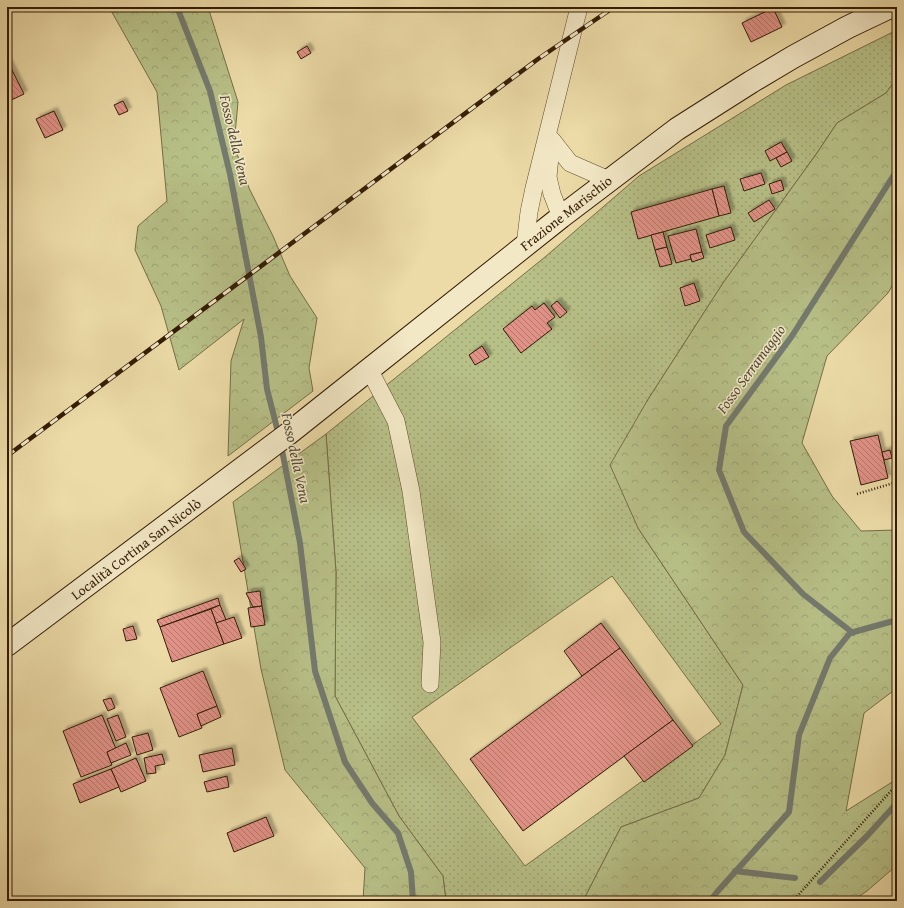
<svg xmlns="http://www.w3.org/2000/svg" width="904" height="908" font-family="'Gentium Book Plus',serif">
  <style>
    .grass { fill: url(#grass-dots); stroke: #756e46; fill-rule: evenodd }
    .forest { fill: url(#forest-crowns); stroke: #756e46 }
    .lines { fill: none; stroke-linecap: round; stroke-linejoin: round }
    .stream { stroke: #747a6e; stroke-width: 6 }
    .building { fill: url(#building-back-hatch); stroke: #331c05; filter: url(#shadow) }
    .minor-casing { stroke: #614c2e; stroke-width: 18 }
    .secondary-casing { stroke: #331c05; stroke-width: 24 }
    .path { stroke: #331c05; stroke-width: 2.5; stroke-dasharray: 1 2; stroke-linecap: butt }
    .minor { stroke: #f3e8c6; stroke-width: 17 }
    .secondary { stroke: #f3e8c6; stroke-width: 22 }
    .rail-casing { stroke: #331c05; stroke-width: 4.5 }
    .rail { stroke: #f3e8c6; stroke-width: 3; stroke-dasharray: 9; stroke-linecap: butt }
    .labels { text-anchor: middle; stroke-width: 3; stroke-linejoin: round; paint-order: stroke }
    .street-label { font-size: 14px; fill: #331c05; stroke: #f3e8c6 }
    .water-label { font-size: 15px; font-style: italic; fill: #534b3a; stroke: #f3e8c6 }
  </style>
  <defs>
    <pattern id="grass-dots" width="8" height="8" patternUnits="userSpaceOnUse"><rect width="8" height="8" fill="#b7c087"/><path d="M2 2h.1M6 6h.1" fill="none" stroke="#9ea473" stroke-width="1.8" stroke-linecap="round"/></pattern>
    <pattern id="forest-crowns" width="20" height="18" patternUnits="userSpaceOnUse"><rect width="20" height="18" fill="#b7c087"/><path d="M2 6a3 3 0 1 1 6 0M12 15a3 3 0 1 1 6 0" fill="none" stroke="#9ea473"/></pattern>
    <pattern id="building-back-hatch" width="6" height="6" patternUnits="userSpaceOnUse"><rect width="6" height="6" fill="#e19287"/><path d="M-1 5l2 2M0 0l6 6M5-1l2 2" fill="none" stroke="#b7766c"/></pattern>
    <filter id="shadow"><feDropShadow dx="3.5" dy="-3.5" stdDeviation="1" flood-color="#0004"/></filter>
  </defs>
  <rect width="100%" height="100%" fill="#ecdba7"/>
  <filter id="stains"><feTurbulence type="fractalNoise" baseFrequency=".005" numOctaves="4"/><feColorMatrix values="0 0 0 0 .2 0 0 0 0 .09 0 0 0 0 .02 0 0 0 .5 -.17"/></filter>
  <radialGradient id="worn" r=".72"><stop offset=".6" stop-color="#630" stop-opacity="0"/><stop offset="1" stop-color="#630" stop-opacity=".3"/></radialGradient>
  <path class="grass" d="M897,30v48l-11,15 -49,30 -20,30 -94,130 -76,118 -9,127 105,157 -18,70 -26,43 -78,29 -38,74h-137l-3,-25 -44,-60 -64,-120 1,-124 -10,-138 219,-177 94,-81 147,-91zM612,576l109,148 -196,142 -113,-149z"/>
  <g class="forest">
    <path d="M109,7h99l30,95 -4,43 15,43 24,48 17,40 27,42 -8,50 4,23 -85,65 3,-95 13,-42 -65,51 -18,-64 -26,-56 3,-24 29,-25 -10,-109z"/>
    <path d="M897,78v199l-9,16 -61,63 -25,87 30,53 29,35 36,-1v158l-33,25 -18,98 51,-32v86l-30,26 -15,10h-269l38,-74 78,-29 26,-43 18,-70 -105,-157 -28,-63 37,-64 76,-118 94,-130 20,-30 49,-30z"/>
    <path d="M326,434l10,138 -1,124 64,120 44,60 3,25h-83l2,-33 -80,-98 -24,-101 -28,-167z"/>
  </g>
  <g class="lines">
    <g class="stream">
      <path d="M177,7l33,84 20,83 31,163 6,52 12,47"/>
      <path d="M281,445l19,98 15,128 30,91 27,41 26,30 13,39 2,29"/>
      <path d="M853,633l-50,-39 -59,-62 -25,-62 7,-44 66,-90 105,-166"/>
      <path d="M735,871l60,7"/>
      <path d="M820,882l47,-46 30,-33"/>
      <path d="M710,901l7,-9 72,-80 10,-77 31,-77 20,-25 47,-13"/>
    </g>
  </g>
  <g class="building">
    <path d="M773,8l9,19 -31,15 -9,-19z"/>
    <path d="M307,46l4,7 -10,6 -4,-7z"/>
    <path d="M7,60l17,34 -17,8z"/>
    <path d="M123,101l5,10 -9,4 -5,-10z"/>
    <path d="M54,111l9,19 -18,8 -9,-19z"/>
    <path d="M781,142l6,10 -17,9 -5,-10z"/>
    <path d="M787,152l5,9 -11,6 -5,-9z"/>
    <path d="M761,173l4,11 -21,7 -4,-12z"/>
    <path d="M781,180l3,10 -12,4 -3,-10z"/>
    <path d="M724,186l7,27 -12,3 -7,-27z"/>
    <path d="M712,189l7,27 -81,23 -7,-27z"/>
    <path d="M769,200l6,9 -21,13 -6,-9z"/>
    <path d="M731,227l4,13 -25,8 -4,-13z"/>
    <path d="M696,229l6,23 -12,3 1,4 -15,4 -8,-27z"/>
    <path d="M663,232l4,15 -12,3 -4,-15z"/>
    <path d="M667,247l5,17 -12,3 -5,-17z"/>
    <path d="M702,252l2,6 -12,4 -2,-7z"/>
    <path d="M694,283l6,18 -15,5 -5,-18z"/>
    <path d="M557,301l10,11 -7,6 -9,-12z"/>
    <path d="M544,303l11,14 -8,6 5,6 -31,24 -18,-24 29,-23 3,4z"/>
    <path d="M482,346l7,11 -14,8 -6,-10z"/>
    <path d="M878,435l10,43 -27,7 -11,-44z"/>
    <path d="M890,450l2,8 -8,2 -2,-8z"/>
    <path d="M239,558l7,11 -5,3 -7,-11z"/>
    <path d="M260,591l2,15 -9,1 -7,-14z"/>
    <path d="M218,598l2,7 -60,22 -3,-7z"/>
    <path d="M220,605l6,15 -10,3 -5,-14z"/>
    <path d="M262,606l3,19 -14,2 -3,-19z"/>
    <path d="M211,609l13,35 -52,18 -12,-35z"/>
    <path d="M234,617l8,21 -18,6 -8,-21z"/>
    <path d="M601,623l19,25 -38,28 -18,-25z"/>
    <path d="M133,626l4,13 -11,2 -3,-12z"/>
    <path d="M620,648l53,72 -150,111 -53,-72z"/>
    <path d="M203,671l14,35 -20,8 5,14 -23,9 -19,-49z"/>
    <path d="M111,698l4,10 -7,3 -5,-11z"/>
    <path d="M217,706l4,11 -20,9 -4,-12z"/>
    <path d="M102,715l14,34 -9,3 5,13 -31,12 -18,-46z"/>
    <path d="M118,715l8,22 -10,4 -9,-22z"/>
    <path d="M673,720l20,26 -49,36 -20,-26z"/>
    <path d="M148,733l5,17 -16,5 -5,-18z"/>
    <path d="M126,743l5,12 -20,8 -4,-11z"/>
    <path d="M232,748l3,17 -32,7 -4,-17z"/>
    <path d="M162,754l3,10 -10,2 1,7 -9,1 -3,-16z"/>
    <path d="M136,758l10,23 -25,11 -10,-23z"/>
    <path d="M111,769l8,18 -39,16 -7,-19z"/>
    <path d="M227,776l2,11 -22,5 -3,-10z"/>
    <path d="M266,817l8,19 -40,16 -7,-19z"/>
  </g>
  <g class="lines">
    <g class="minor-casing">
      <g id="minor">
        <path d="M552,140l18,23 39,17"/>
        <path d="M550,157l-2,20 4,17 9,23"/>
        <path d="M525,245l4,-33 5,-24 45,-181"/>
        <path d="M369,369l27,52 15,70 21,151 -2,42"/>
      </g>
    </g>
    <g class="secondary-casing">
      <path id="secondary" d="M7,645l281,-211 273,-217 116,-88 74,-47 42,-25 55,-30 42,-20"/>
    </g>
    <g class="path">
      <path d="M857,494l40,-12"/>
      <path d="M793,901l104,-117"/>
    </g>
    <use href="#minor" class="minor"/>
    <use href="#secondary" class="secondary"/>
    <g class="rail-casing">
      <path id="rail" d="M7,456l531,-397 76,-52"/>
    </g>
    <use href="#rail" class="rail"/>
  </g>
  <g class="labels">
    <g class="street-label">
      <text transform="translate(566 213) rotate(-38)" y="5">Frazione Marischio</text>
      <text transform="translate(136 549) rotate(-37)" y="5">Località Cortina San Nicolò</text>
    </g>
    <g class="water-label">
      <text transform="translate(235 140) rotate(77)" y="5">Fosso della Vena</text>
      <text transform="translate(751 369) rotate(-54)" y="5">Fosso Serramaggio</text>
      <text transform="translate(296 458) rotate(78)" y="5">Fosso della Vena</text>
    </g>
  </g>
  <rect width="904" height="908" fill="none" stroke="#ecdba7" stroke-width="24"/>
  <rect x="8" y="8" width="888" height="892" fill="none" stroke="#331c05" stroke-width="2"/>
  <rect x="12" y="12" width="880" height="884" fill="none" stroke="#331c05"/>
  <rect width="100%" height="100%" filter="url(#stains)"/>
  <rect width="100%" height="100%" fill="url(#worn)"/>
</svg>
